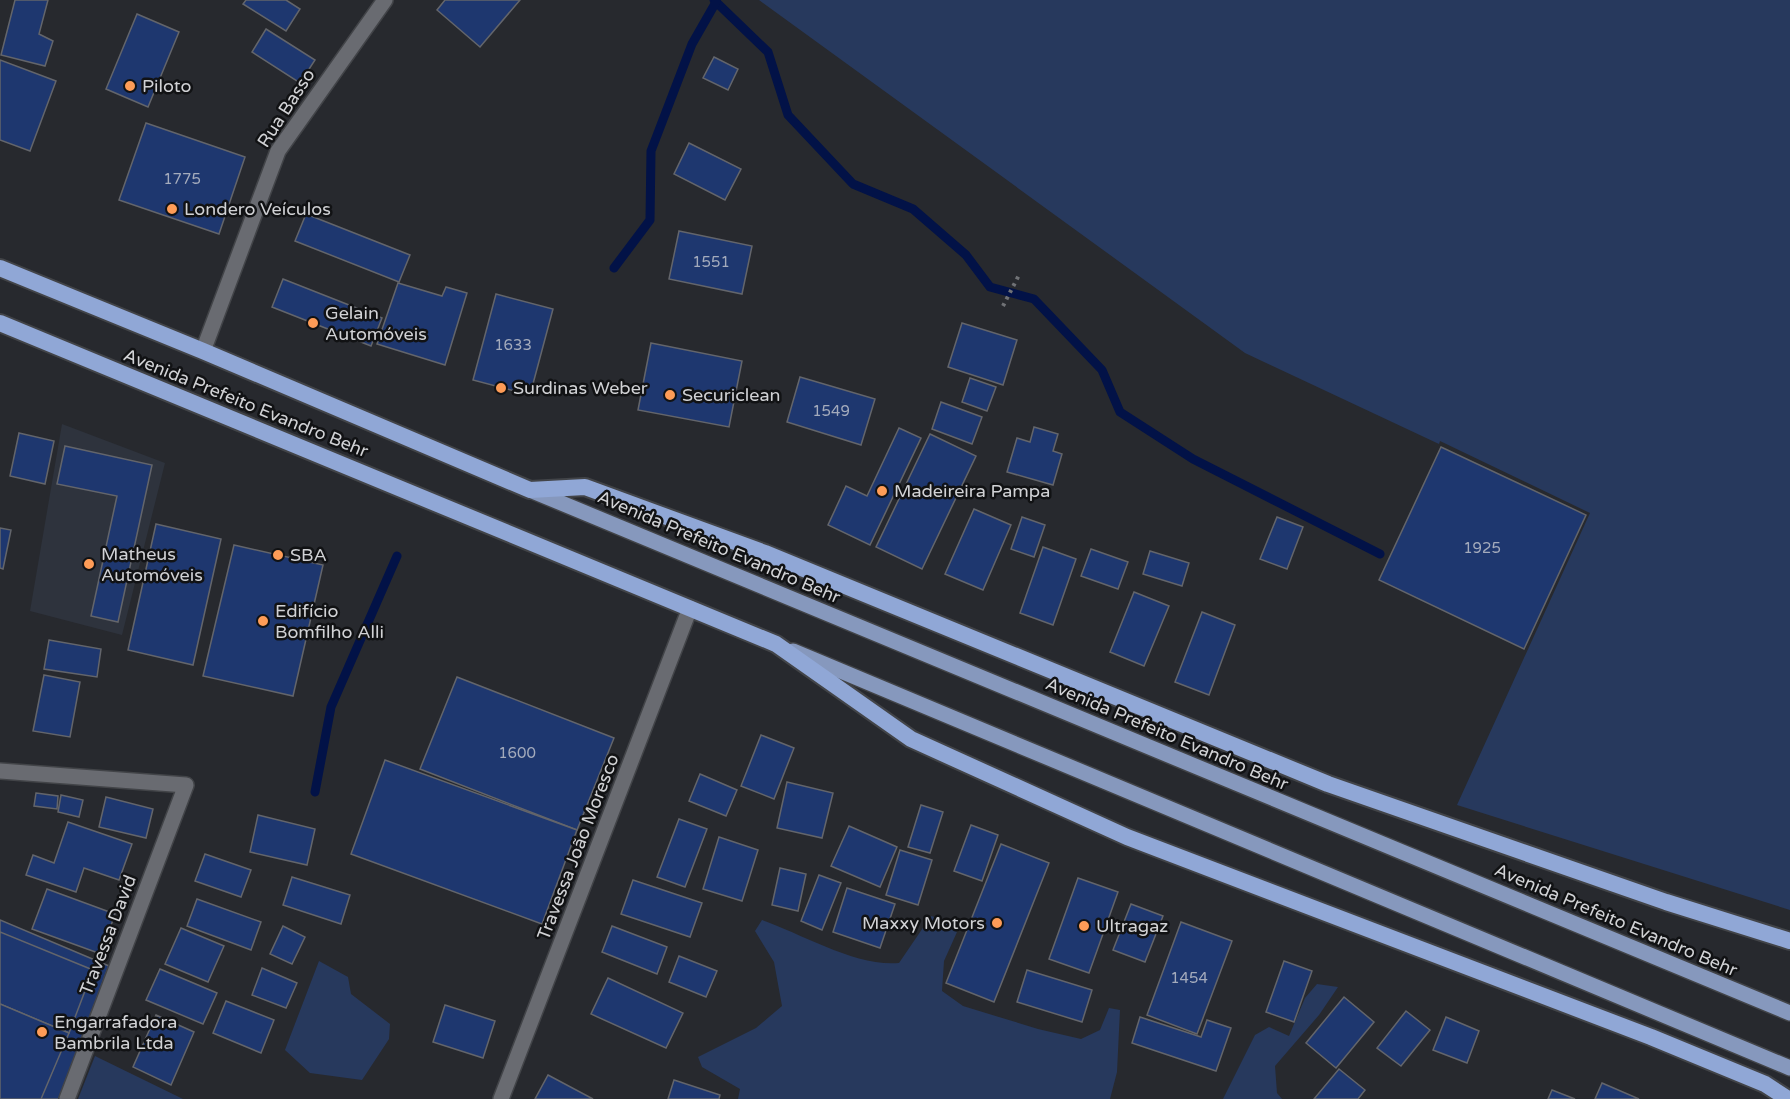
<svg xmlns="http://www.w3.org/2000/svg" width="1790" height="1099" font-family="'Varela Round',sans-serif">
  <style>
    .built { fill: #2e333d }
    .green { fill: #27395d }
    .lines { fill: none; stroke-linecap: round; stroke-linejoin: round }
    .stream { stroke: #021247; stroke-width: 9 }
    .building { fill: #1e376f; stroke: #63656b; stroke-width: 1.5 }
    .minor-casing { stroke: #424448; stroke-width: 18 }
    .primary-casing { stroke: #424448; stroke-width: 18 }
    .trunk-casing { stroke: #424448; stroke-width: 20 }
    .path { stroke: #707276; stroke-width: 4; stroke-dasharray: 3 4.5; stroke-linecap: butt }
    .minor { stroke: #696b71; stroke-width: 15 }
    .primary { stroke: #8698bd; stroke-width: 15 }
    .trunk { stroke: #90a7d6; stroke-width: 16 }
    .poi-dot { fill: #fe9c57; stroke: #111214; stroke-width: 2 }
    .labels { text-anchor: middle; stroke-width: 5; stroke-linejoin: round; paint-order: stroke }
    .number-label { font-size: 15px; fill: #a4abbc }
    .poi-label { font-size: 18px; fill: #d1d2d5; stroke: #111214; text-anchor: start }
    .street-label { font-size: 18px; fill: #d1d2d5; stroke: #111214 }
  </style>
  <rect width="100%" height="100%" fill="#27292e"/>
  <path class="built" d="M62,424l103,39 -43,172 -92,-24z"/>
  <g class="green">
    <path d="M759,0h1031v910l-333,-105 133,-292 -150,-72 -1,3 -194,-91z"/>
    <path d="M931,916l14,4 12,12 -13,29 -2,30 21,15 75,23 43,10 19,-9 9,-22 11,2 -3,62 -7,27h-372l2,-10 -38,-22 -4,-10 58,-29 26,-22 -8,-44 -19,-31 7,-11c40,14 94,47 137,43z"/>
    <path d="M319,961l29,16 3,17 39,30 -1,15 -27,41 -52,-7 -25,-23z"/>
    <path d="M1317,984l21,3 -19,28 -44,51 2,27 5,6h-59l32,-64 14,-8 20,9 16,-38z"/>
    <path d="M95,1056l88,43h-105z"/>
  </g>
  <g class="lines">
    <g class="stream">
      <path d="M714,0l54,52 20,63 65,69 60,25 53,46 24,32 44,12 68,71 18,42 73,47 187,95"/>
      <path d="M614,268l36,-48 1,-69 41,-107 24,-42"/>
      <path d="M315,792l16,-85 66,-151"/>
    </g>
  </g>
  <g class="building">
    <path d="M15,0h33l-9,34 14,7 -8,25 -44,-11z"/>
    <path d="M246,0h40l14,9 -14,22 -43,-27z"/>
    <path d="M445,0h75l-40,47 -43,-37z"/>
    <path d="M137,14l42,18 -31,75 -42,-18z"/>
    <path d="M266,29l49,31 -15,23 -48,-31z"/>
    <path d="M714,57l24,12 -10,21 -25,-12z"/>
    <path d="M0,60l56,21 -26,70 -30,-11z"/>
    <path d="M146,123l99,34 -26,77 -100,-34z"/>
    <path d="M689,143l52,26 -16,31 -51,-26z"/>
    <path d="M306,214l104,41 -11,27 -104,-41z"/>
    <path d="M679,231l73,15 -10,48 -73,-15z"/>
    <path d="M283,279l99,39 -11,28 -99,-39z"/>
    <path d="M398,283l44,13 4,-9 21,6 -22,72 -68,-21z"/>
    <path d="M496,294l57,15 -23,86 -57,-15z"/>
    <path d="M962,323l55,17 -14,45 -55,-18z"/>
    <path d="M651,343l91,18 -13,66 -91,-17z"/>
    <path d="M800,377l75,22 -14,46 -74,-23z"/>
    <path d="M970,378l26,9 -9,24 -25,-9z"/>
    <path d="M941,402l41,15 -10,27 -40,-15z"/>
    <path d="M1034,427l24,7 -5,17 9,3 -9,31 -46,-13 10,-34 13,4z"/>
    <path d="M899,428l22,10 -51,107 -42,-20 18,-39 21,10z"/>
    <path d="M19,433l35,8 -9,43 -35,-8z"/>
    <path d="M930,434l46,22 -54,113 -46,-22z"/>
    <path d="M65,446l87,19 -34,157 -27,-6 26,-120 -60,-12z"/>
    <path d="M1441,447l145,68 -62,134 -145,-69z"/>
    <path d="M974,509l37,16 -28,65 -38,-16z"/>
    <path d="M1022,517l23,8 -11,32 -23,-8z"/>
    <path d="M1277,517l26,10 -16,42 -27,-10z"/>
    <path d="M156,524l65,15 -28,126 -65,-15z"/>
    <path d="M0,528l11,2 -8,39 -3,-1z"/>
    <path d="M234,545l89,20 -30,131 -90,-20z"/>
    <path d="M1043,547l33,12 -23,66 -33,-12z"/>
    <path d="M1091,549l37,13 -10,27 -37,-13z"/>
    <path d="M1150,551l39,12 -7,23 -39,-12z"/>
    <path d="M1134,592l35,14 -25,60 -34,-14z"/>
    <path d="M1202,612l33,13 -26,70 -34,-13z"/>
    <path d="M49,640l52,9 -4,28 -53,-8z"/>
    <path d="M44,675l36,7 -10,55 -37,-6z"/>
    <path d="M457,677l157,61 -37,92 -157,-61z"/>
    <path d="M761,735l33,13 -20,51 -33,-13z"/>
    <path d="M385,760l192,70 -35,94 -191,-70z"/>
    <path d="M700,774l37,16 -11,26 -37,-15z"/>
    <path d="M787,782l46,11 -11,45 -45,-10z"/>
    <path d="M36,793l22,3 -1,13 -23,-3z"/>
    <path d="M61,795l22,5 -4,17 -21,-5z"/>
    <path d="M106,797l47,12 -7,29 -47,-11z"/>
    <path d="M921,805l22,7 -13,41 -22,-6z"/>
    <path d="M258,815l57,14 -8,36 -57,-13z"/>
    <path d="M679,819l28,10 -22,58 -28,-10z"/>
    <path d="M68,822l64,22 -13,36 -35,-12 -8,24 -50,-17 7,-20 21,8z"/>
    <path d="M971,825l27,10 -16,46 -28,-10z"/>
    <path d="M849,826l48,21 -17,40 -49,-21z"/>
    <path d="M719,837l39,13 -16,51 -39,-12z"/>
    <path d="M1001,844l48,19 -55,139 -48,-19z"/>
    <path d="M900,850l32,10 -14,45 -32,-10z"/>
    <path d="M205,854l46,16 -10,27 -46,-16z"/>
    <path d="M780,868l26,6 -8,37 -26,-6z"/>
    <path d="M819,875l22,8 -19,47 -21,-9z"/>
    <path d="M292,877l58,18 -9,29 -58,-19z"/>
    <path d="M1078,878l40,14 -29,81 -40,-14z"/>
    <path d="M633,880l69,23 -12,34 -69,-23z"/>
    <path d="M847,888l48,16 -15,44 -47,-16z"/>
    <path d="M47,889l68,25 -14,40 -69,-25z"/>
    <path d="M197,899l64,23 -10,28 -64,-24z"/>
    <path d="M1131,904l32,12 -18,46 -32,-12z"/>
    <path d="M0,920l109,46 -50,133h-59z"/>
    <path d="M1181,922l51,19 -35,93 -50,-19z"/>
    <path d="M283,926l22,11 -13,27 -22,-10z"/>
    <path d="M612,926l55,21 -10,27 -55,-22z"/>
    <path d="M181,928l43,18 -16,36 -43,-18z"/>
    <path d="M0,932l93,38 -24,63 -69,-29z"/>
    <path d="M679,956l38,15 -11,26 -37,-15z"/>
    <path d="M1284,961l28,10 -18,51 -28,-10z"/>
    <path d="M262,968l35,15 -11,25 -34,-13z"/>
    <path d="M160,969l57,24 -14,31 -57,-24z"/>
    <path d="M1027,970l65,20 -10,32 -65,-20z"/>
    <path d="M608,978l75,35 -17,35 -75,-34z"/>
    <path d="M1344,997l30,25 -38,46 -30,-25z"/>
    <path d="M226,1001l48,19 -13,33 -48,-20z"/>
    <path d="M0,1004l69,29 -28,66h-41z"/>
    <path d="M445,1005l50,16 -12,37 -50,-16z"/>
    <path d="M1406,1011l24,19 -29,36 -24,-18z"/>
    <path d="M156,1015l38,17 -23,53 -38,-18z"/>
    <path d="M1140,1017l61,20 6,-17 24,8 -15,43 -84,-28z"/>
    <path d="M1446,1017l33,14 -12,32 -34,-13z"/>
    <path d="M1339,1069l26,21 -7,9h-44z"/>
    <path d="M548,1075l45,24h-58z"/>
    <path d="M674,1080l46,15 -1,4h-51z"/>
    <path d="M1602,1083l37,16h-44z"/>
    <path d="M1552,1090l23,9h-27z"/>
  </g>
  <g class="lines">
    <g class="minor-casing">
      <g id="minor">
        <path d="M203,351l75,-200 107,-151"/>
        <path d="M0,771l186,14 -119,314"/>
        <path d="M501,1099l189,-491"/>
      </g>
    </g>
    <g class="primary-casing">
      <g id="primary">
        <path d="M530,490l1260,523"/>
        <path d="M793,651l997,417"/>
      </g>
    </g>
    <g class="trunk-casing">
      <g id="trunk">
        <path d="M0,268l203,83 327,139 55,-3 180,66 563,231 338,118 124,39"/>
        <path d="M0,323l776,321 135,95 216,98 524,200 114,47 23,15"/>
      </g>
    </g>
    <path class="path" d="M1003,306l16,-31"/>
    <use href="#minor" class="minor"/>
    <use href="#primary" class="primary"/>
    <use href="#trunk" class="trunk"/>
  </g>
  <g class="poi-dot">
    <circle cx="130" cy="86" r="6"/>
    <circle cx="172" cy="209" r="6"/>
    <circle cx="313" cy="323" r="6"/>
    <circle cx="501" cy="388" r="6"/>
    <circle cx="670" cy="395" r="6"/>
    <circle cx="882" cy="491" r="6"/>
    <circle cx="278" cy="555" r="6"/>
    <circle cx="89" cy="564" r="6"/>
    <circle cx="263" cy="621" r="6"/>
    <circle cx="997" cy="923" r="6"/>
    <circle cx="1084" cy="926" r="6"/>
    <circle cx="42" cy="1032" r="6"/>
  </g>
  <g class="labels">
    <g class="number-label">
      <text x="182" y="184">1775</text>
      <text x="711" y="267">1551</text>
      <text x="513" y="350">1633</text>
      <text x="831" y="416">1549</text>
      <text x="1482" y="553">1925</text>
      <text x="517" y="758">1600</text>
      <text x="1189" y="983">1454</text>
    </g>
    <g class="poi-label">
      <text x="142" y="92">Piloto</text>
      <text x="184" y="215">Londero Veículos</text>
      <text x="325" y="319">Gelain<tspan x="325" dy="21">Automóveis</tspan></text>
      <text x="513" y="394">Surdinas Weber</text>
      <text x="682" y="401">Securiclean</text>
      <text x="894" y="497">Madeireira Pampa</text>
      <text x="101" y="560">Matheus<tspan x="101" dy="21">Automóveis</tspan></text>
      <text x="290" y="561">SBA</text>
      <text x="275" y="617">Edifício<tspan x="275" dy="21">Bomfilho Alli</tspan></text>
      <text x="985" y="929" text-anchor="end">Maxxy Motors</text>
      <text x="1096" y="932">Ultragaz</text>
      <text x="54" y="1028">Engarrafadora<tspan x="54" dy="21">Bambrila Ltda</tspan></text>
    </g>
    <g class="street-label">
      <text transform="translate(286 108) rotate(-57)" y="6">Rua Basso</text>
      <text transform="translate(246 403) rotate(22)" y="6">Avenida Prefeito Evandro Behr</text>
      <text transform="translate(719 547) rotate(23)" y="6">Avenida Prefeito Evandro Behr</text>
      <text transform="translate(1167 734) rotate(23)" y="6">Avenida Prefeito Evandro Behr</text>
      <text transform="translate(578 847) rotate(-69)" y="6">Travessa João Moresco</text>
      <text transform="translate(1616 920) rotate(23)" y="6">Avenida Prefeito Evandro Behr</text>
      <text transform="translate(108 935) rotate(-69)" y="6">Travessa David</text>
    </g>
  </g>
</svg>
